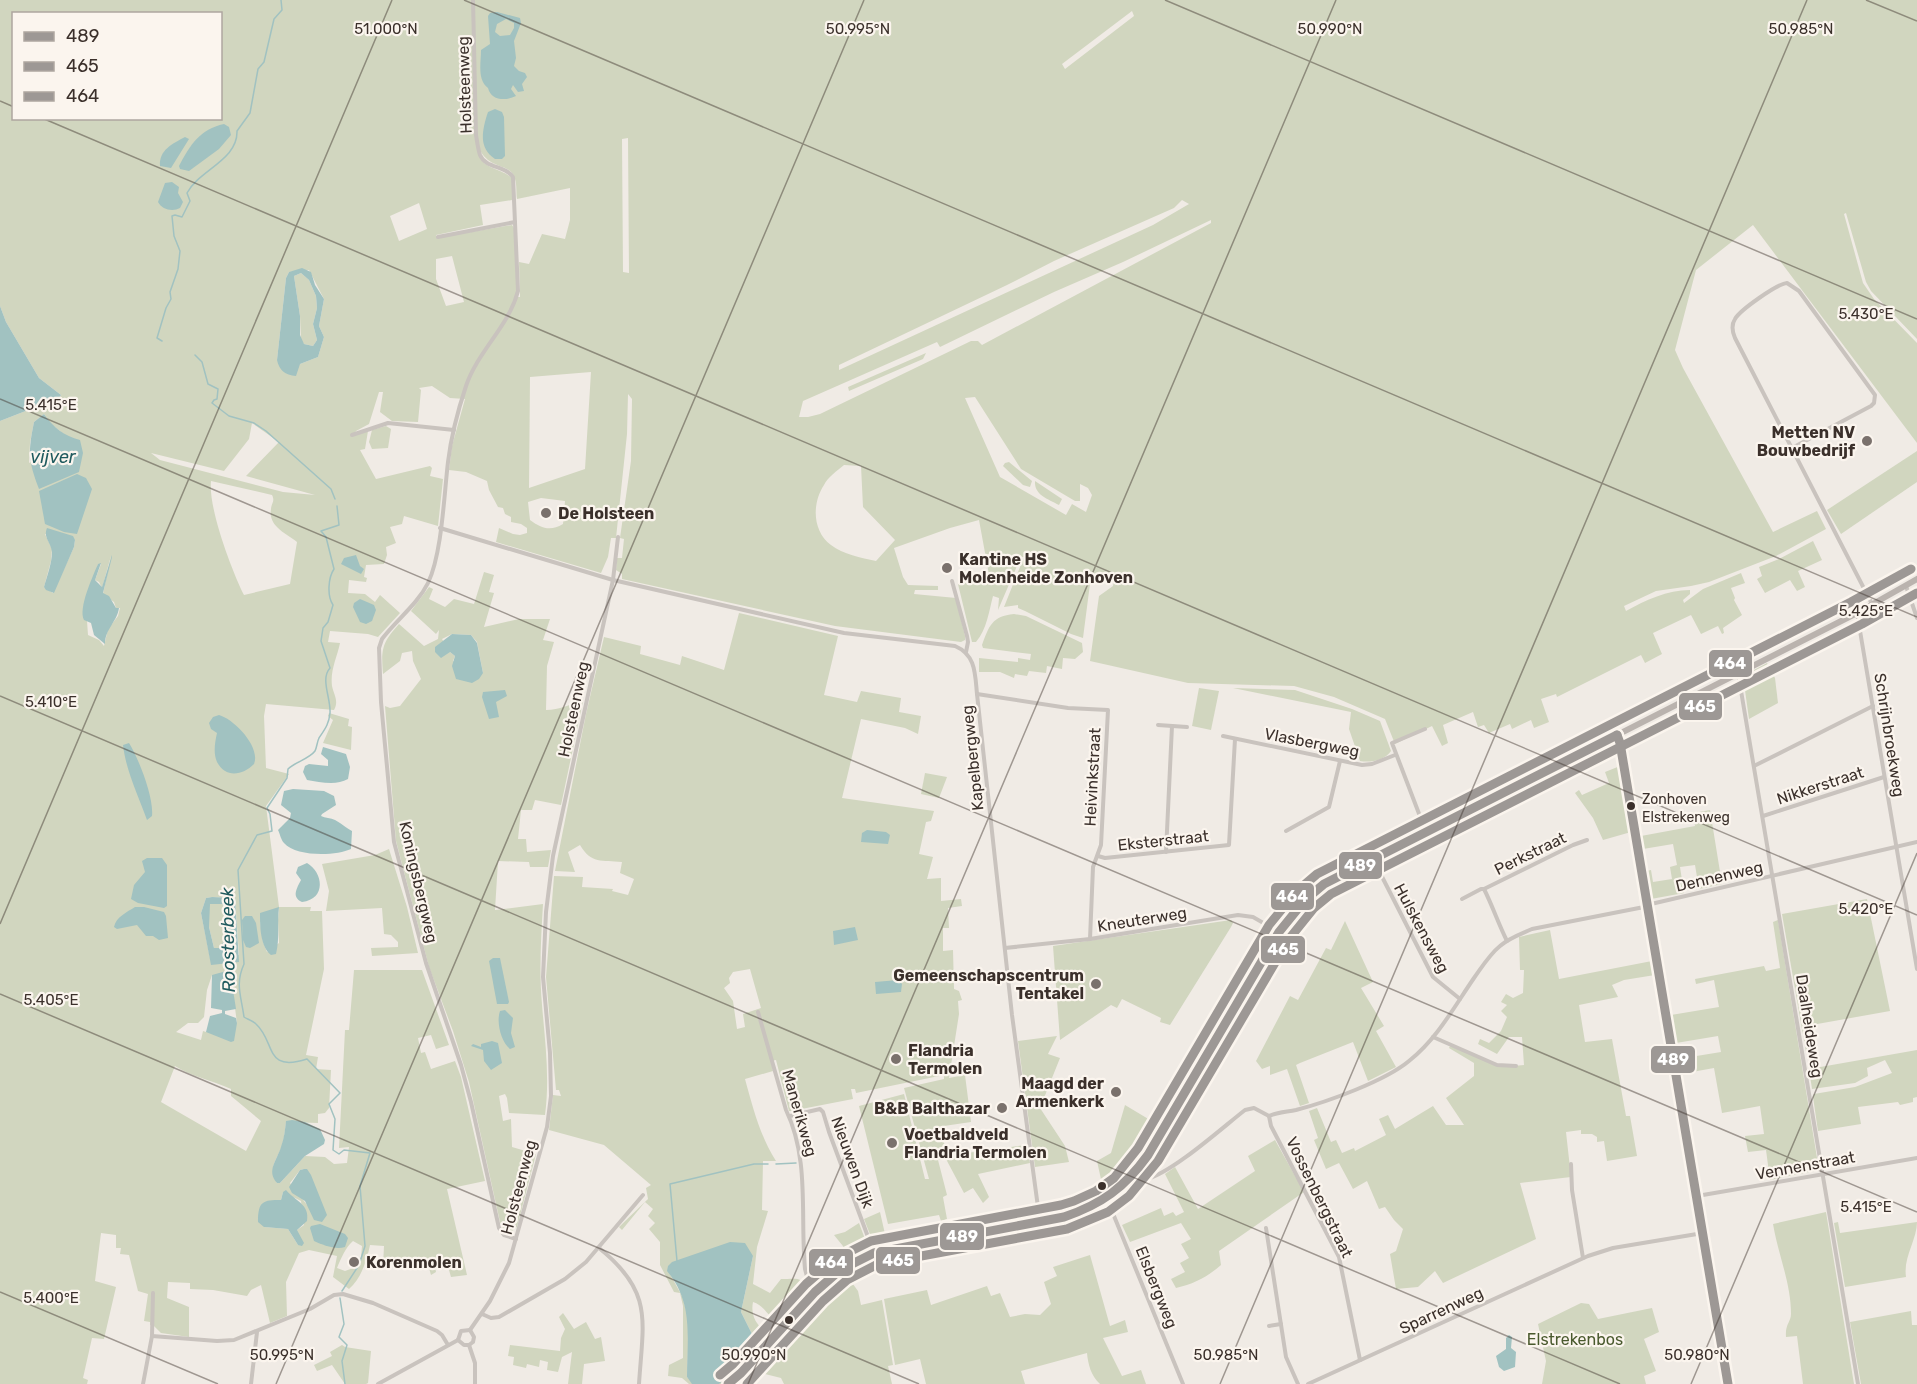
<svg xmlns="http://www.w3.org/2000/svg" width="1917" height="1384" font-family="Rubik,sans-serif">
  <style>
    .green { fill: #d1d6bf; fill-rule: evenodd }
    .water { fill: #a1c2c1; fill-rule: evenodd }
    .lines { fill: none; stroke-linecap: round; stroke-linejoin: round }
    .stream { stroke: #a1c2c1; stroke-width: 1.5 }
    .street { stroke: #c9c3be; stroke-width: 4 }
    .secondary { stroke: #bab3ae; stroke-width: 6 }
    .bus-1-casing { stroke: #fbf5ee; stroke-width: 14 }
    .bus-2-casing { stroke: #fbf5ee; stroke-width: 14 }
    .bus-3-casing { stroke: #fbf5ee; stroke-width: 14 }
    .bus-1 { stroke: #9d9895; stroke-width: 9 }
    .bus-2 { stroke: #9d9895; stroke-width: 9 }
    .bus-3 { stroke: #9d9895; stroke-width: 9 }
    .ticks { fill: none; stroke: #3b302b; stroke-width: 1.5; stroke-opacity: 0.45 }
    .poi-dot { fill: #7a716c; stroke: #fbf5ee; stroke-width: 2 }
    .bus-dot { fill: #3b302b; stroke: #fbf5ee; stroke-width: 2 }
    .labels { text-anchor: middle; stroke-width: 4.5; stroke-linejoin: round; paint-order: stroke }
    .bus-label { font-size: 14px; fill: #3b302b; stroke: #fbf5ee; text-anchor: start }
    .street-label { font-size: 16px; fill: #3b302b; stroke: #fbf5ee }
    .poi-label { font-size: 16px; font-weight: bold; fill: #3b302b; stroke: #fbf5ee; text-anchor: start }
    .park-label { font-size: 16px; fill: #4a5a2e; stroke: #fbf5ee }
    .water-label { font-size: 18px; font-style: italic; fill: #1f5a5e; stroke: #fbf5ee }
    .ticks-label { font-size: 15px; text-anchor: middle; fill: #3b302b; stroke: #fbf5ee; stroke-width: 4.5; stroke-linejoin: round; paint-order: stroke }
    .line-badge { stroke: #fbf5ee; stroke-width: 2 }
    .badge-label { font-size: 16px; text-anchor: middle; font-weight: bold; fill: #fff }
  </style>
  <rect width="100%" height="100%" fill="#f0ebe5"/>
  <g class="green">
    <path d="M0,0h1917v339l-46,-48 -5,-9 -20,-69 -2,1 19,69 11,16 43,44v100l-164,-218 -57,45 -21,80 8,18 90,164 44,-21 9,18 -50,27 -67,26 -18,4 -35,5 -32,15 2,5c20,-11 41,-21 64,-21v4l-7,6 1,3 19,-14 38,-16 4,10 -14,5 4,10 -1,2 8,15 -19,13 1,5 -2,1 -4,-8 -17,8 -10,-19 -38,18 9,21 -17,9 -4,-8 -84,42 -1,-3 -15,5 8,23 -15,6 -3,-8 -19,9 -2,-5 -21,9 -5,-8 -6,2 -5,-15 -30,13 5,18 -6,3 -10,-20 -37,18 -10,-25 -51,-22 -40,-11 -106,-3 -98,-22 9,-65 14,-10 1,-6 -23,-4 -8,62 -12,-4 -46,-23 -7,-3v-3l-14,2 20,-50h-5l-2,9 -19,44 1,-12 -6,-2c-4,15 -6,33 -17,46h-4l-14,-58 32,-4 -11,-60 -29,8 -56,20 9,29 5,8 30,1v4h-23l-1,4 42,4 9,38v4l-4,2 -126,-16 -213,-47v-5l-6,-4 1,-12h5l2,-19 -4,-1 11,-77 1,-62 -4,-5 -1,40 -11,104h-5l-3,19 -7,16 -105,-31 3,-14 14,6 7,1 7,-2v-5l-6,-4 -10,-2v-5l-6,-3 -2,-6 -5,-1 -9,-17 -2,-9 -21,-9 -17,-2 3,-24 13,-47 -15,-1 -18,-12 -13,2 2,2 -3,32 -26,-1 -12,-9 3,-20h-4l-10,32 -13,7 -2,4 14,-4 -3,18 -5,1 16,29 54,-13 2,2 -2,8 13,3 -5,47 -34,-10 -2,8 -12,3 6,16 -10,4 1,8 -3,9 -18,1 -2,12 3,1 -1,4 -17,-2 -1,13 17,1 10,8 5,-7 20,18 -22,24 -10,-3 -38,-3 -2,11 12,1c-3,15 -10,27 -8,43 2,9 7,15 2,24l-68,-6 -2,12 2,52 23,6 -23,32 13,101h32l-1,4h12l2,58 -18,86 12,2 -2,12 15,1 -2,38 -4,5 -7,1v9l-32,-1c-1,8 -2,17 -4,24 -6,15 -14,22 -5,37h3l25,-27 20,1 9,7 13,-1 2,-16 -10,1 6,-118h4l5,-60h68l27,75 -13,4 -5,-14 -13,3 3,15 4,-1 6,17 24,-8 6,16 24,104 -38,8 20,86 -16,2 -4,-14 -12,4 1,5 -5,3 -4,-14 -17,1 -1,6 -26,-2 1,-20 -14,-1c-3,15 -9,34 -21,44l-16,-12 4,-21 -28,-6 -10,3 -13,29 1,34 -17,7 -9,-38 -10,5 -4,6 -34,-6 -23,-1v-6l-22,-1 -1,16 22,9v30l-28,-4 -7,-7 -4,-1v-3l-6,-1 4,-27 -10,-3 -9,-36 -9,-1 1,-6h-5v-13l-15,-2 -6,48 21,6 -12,52 -12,-1 -9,40 5,2 -1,4h-87v-963l59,-23 2,-3 -22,-17 -33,-56 -6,-16zM1132,11l2,5 -69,53 -3,-5zM14,14h206v104h-206zM628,138l1,135 -6,-1 -1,-133zM481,152c11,18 30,11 34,27 2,6 1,14 2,20l53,-11v32l-5,19 -23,-5 -13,30 -10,-2 1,30v5h-2l-4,-69 -2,-3 -75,13 -1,-3 47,-10 -3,-20 32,-5v-22c-11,-10 -31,-9 -33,-25zM1182,200l7,4 -36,21 -314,145v-5l168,-80 47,-24 120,-53zM419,203l8,26 -28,12 -9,-25zM1211,220v3l-229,122 -4,-4h-7l-151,73 -12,3h-9l4,-16 134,-59 3,5 114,-55 69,-30zM452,256l12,46 -18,4 -10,-27v-20zM309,270l15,29 -5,27 5,11 -6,20 -18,7 -23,-4 9,-82 3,-6zM591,372l-6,97 -56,19 1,-111zM975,397l46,72 54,32h5v-17l8,4 4,7 -6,17 -14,-8 -6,11 -66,-38 -35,-79zM44,414l8,11 17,13 -40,25 1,-20 4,-21zM252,423l27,19 -33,34 69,19 -32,-3 -123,-32 -9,-7 73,18 25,-32zM844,465l17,1 2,41 32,33 -19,21c-15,-3 -33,-7 -45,-16 -19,-14 -19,-42 -7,-60 4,-8 13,-14 20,-20zM211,481l61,14c3,6 0,7 -1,14 -3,17 14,24 26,33l-7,42 -46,11c-12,-24 -36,-87 -33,-114zM541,498l24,3 -2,23c-13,8 -22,4 -33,-4l-2,-18zM45,534l30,6 -1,7 -21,46 -9,-6 7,-26 1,-12zM111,556l-8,38 11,8 2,6h4l-2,8 -10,13 -4,17 -5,-6 -11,-5 -1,-14 11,-57h3l-6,16 4,2 3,6zM212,897l23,1 4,57 -29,3 -9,-45 5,-15zM279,908l-1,12 1,23 -12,9 -4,-10 -3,-20zM212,975l19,3 6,45 -31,9 -3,-1 -2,9 -25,-8 12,-9h10l6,-6 3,-27zM175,1066c17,11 37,14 56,23v7l30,25 -15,30 -85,-49zM304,1169l7,41 -21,-27 10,-13zM283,1192l18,9 3,24 -7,5 1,15 -10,-16 -24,-2 11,-27h6zM353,1241l9,5 -1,11 -5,10 -11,4 -8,-3c4,-10 9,-21 16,-27z"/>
    <path d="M301,273l8,7 7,16 1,12 -4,16 4,16 -4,6 -9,-2 -3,-3 -1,-25 -6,-40z"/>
    <path d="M926,353l-3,6 -74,32 -1,-4z"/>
    <path d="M386,426l5,3 -3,19 -16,1 -3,-7 3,-12z"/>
    <path d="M1917,451v31l-76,52 -14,-24z"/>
    <path d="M1009,462l23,19 -2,6 -7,-2 -20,-19 2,-3z"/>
    <path d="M1035,481l27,18 -3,6c-11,-6 -25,-10 -24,-24z"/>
    <path d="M1813,541l9,19 -24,11 7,16 -8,4 -7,-11 -25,13 -8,-14 5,-3 -3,-9 20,-8z"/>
    <path d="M484,572l10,3 -5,17 5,1 -10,34 35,-8h31l-7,21 11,2 -7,24 -1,44c14,0 23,-6 37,-9l-22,104 -26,-5 -3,10h-11l-3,29h8l1,13 24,-2 -3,17h-18l-1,-5 -31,-1 -3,49 48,-6c-2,34 -4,67 -1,101 3,36 8,73 3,110l-36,-2 -2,-15 -2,-4 -6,2 4,25 8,-2 1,28 24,7 -19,73 -5,4 -9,-3 -3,-6 -31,-140 -16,-51 -24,-64 -33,-126 -11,-135 5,2 10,-2 21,-27 -8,-18 -1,-10 -10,2 -2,8 -17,13c-2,-25 -1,-31 16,-50l25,22 14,-7 1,-9 -3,4 -25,-23 18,-24 4,2 -4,10 16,8 9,-8 20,5zM452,634l19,1 6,7 6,31 -30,-12 2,-5 -5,-4 -8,-13z"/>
    <path d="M739,613l99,23 -14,59 33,7 4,-11 40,7 -2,14 22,4 -3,18 -13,-6 -44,-9 -19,79 92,13 -3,10 -5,1 -7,32 14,3 -6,22 14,-1v23l20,-2 1,7 -14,2 1,20h-6v23l10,-1 1,39 5,2 3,9 -4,1 1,13 -10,64 16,-3 6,47 -34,5 5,13 10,15 74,-10 4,18 -52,11 11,23 -6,6 -10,-15 -9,5 -18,-34 -8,1 9,35 -4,2 4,22 -6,2 -2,-6 -51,9 -29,-118 45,-12 21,85h4l-25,-91 40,-9v-4l-88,18 -1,-4h-4l2,10 -62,12h-2l-13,-51 -5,1 2,10 -28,8c8,29 15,57 31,82h-13l-1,49 6,1 -11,36 -4,37 17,9 11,-14c15,0 20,-3 29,10l-29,35c-12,-4 -15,-18 -28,-22 -3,15 5,25 17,33l-49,49h-3l34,-50 -11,-22 12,-56 -83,18 13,24 6,24 -2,55 6,7h-4l-7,-6 -14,-2 1,-11 14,-7v-52l-3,-13 -6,-1 -14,-27v-23l-11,-13 6,-6 -7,-7 5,-7 -8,-7 -23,28 -3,-3 29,-28 -2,-11 5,-3 -47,-40 -55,-15 4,-35 8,1 -2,-6h-3l-10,-113 8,-101 29,1 -1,10 31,2 -1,2 16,4 6,-16 -14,-6 2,-11c-20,-2 -31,2 -42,-17l-12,7 7,20 -20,-1 31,-157 18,-77 37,9 -1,8 40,11 2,-9 42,14zM750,969l11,39 -18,6 2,13 -8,2 -4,-28 -9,-13 6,-5 -1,-5 4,-6z"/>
    <path d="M1014,614l12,2 56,27 1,9 -8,7 -12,-1 -1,11 -15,-3 -1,7 -17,-2 -2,5 -12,-2 -1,4 -14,-6h-21v-14l39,4v-4l12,2 1,-6 -48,-6 -1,-3c7,-19 10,-29 32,-31z"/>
    <path d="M1767,663l8,15 3,25 -29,16 -6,-43z"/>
    <path d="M1199,688l20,3 -8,39 -19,-4z"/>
    <path d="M1233,688l62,2 57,19 28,12 11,30c-6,9 -20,12 -31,10l-11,-32 2,-17z"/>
    <path d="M329,713l20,6 -1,7 4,1 -1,23 -28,-7 10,-23 -5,-4z"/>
    <path d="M1620,766l11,66 -28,8 -10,-22 -18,-25 4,-3 3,5 27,-12 -4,-11z"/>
    <path d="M925,773l22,4 -8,21 -18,-4z"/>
    <path d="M1710,810l12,74 -23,5 -4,-24 -15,2 4,26 -33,6 -5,-28 5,-1 2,12 19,-3 -2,-12 7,-2 -4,-21 -30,5 -2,-13 54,-10 -2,-13z"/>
    <path d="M389,849l18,58 11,46 -46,3 -1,-8 27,-1v-5l-7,-7 -7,-1 -2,-26 -56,3 3,-20 -7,-27 53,-9z"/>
    <path d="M1867,899l23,112 -84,15 5,25 -5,1 -24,-138z"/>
    <path d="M209,904h13c11,12 7,32 -3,44h-5l-5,-21z"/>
    <path d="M1231,920l2,3 -2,4 -61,98 -10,-3 1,-4 -39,-19 -5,9 -6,-3 -51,35 -7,-94z"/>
    <path d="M1778,920l41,250 -49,10 -4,-30 -18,2 -3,-16 19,-2 -4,-28 -38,7 -8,-45 -33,6 -3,-15 43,-7 -3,-16 -42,7 -5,-28 48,-8 -5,-27 -18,4 -1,-5 69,-13 2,5 14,-3 -7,-46z"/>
    <path d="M1345,921l28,61 -12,6 23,38 -8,5 20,36 -28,14 -15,-39 -53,21 -4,2 13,38 -9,3 -13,-37 -17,6v-9l-8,3 -6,-8 34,-65 8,4 28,-52 5,2z"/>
    <path d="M1550,930l9,49 93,-18 3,14 -31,5 -12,5 6,12 -39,8 6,37 27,-3 14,77h4l7,40 -30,5 -3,-20 -7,1v-5l-5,-3h-11v-4l-15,2 5,45 -51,6 16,56 -93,44 -8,-12 -17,16 -22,2 -6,-35 6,-3 7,-22 -9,-9 -9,-13 -6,2 -12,-28 -14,8 -14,-26 -13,6 -12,-29 4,-2 -9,-27 8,-3 14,34 5,-2 6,13 12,-5 1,3 31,-16 -7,-16 9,-4 7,14 38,-23 13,19h18l-18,-27 28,-22v-13l-25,-15 1,-2 53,21 21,-2 -2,-28h-13l-12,17 -19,-10 2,-5 9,4 12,-12 6,-14 -6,-6 6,-6 -6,-3 5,-8 7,4 10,-5 1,-23h-4l-1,-33z"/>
    <path d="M1057,1036l-9,18 12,4 -20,50 25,38 4,16 -34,5 -17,-126z"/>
    <path d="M1917,1050v47l-4,1v4l-13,3 -2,-3 -40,5 3,17 -43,7 -5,-34 1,-3 41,-7 37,-14 -7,-13 -18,8 1,8 -13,7 -43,6 -3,-20z"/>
    <path d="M1125,1105l35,21 -20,33 -36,34 -7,-32 14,-8z"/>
    <path d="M1275,1140l29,52 -85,59 2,14c-14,12 -27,19 -45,23l-5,-9 14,-7 -5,-9 9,-5 -8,-14 10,-5 -10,-16 -51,19 -8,-17 39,-17 3,8 9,-4 3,4 8,-4 -19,-38 10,-7 23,42 57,-38 -7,-15z"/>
    <path d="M880,1212l5,22h4l1,11 -15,2 -11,-28z"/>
    <path d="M1826,1212l27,166 1,6h-51l-6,-48 -11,1c-1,-13 5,-15 5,-23 0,-31 -13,-60 -18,-90z"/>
    <path d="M1838,1222l2,11 77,-11c0,18 -14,35 -11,55l-61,10 -11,-64z"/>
    <path d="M859,1223l9,24 -6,5 -11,4 -17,-21 11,-3z"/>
    <path d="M1090,1255l20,71 15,-6 3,12 -25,6 19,38 19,-6 5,14h-46c-9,-8 -12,-20 -13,-31l-66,18 4,13h-99l-6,-25 -25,6 -11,-66 43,-9 4,15 56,-19 4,10 9,-3 10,24 15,-3 15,1 11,-11 -7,-22 13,-6 -4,-9z"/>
    <path d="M845,1273l13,18 3,14 21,-5 11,65 -5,1 4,18h-108l-3,-6 -20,-5 -9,-4 71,-80z"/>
    <path d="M1581,1303l8,1 9,15 54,-11 7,24 -15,7 12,32 -12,5 2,8h-104l4,-23 -8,-37z"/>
    <path d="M1911,1311l1,14h5v59h-56l-11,-62z"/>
    <path d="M563,1313l11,16 12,-7 9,17 6,-2 4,24 -21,3 -2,20h-14l4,-32 -10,5 -4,15 -11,-2 1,-8 -8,-2 -1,7 -12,-3 -1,4 -13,-3 1,-8 -6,-1 2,-11 50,6 1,-13 4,-9 -6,-12z"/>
    <path d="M342,1345l3,2 26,4 -3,32 -2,1h-21l-13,-19 -15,6 -3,-6 18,-9 -2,-4z"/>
  </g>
  <g class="water">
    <path d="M497,12l23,6 1,5 -7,18 2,17 -2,8 5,5 6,2 2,4 -5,7 2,7 -6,1 -5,-7 -2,4 5,7c-10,5 -25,5 -28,-8 -11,-8 -7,-25 -7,-38l9,-6 -2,-28 2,-3zM506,19l8,4v5l-4,7 -10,1 -5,-4 2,-8z"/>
    <path d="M495,109l7,3 2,5 1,39 -3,3h-7c-17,-11 -13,-29 -7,-47z"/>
    <path d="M224,124l5,3 2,8 -12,14 -30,22 -9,-2 -1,-3c11,-21 21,-37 45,-42z"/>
    <path d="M185,137l4,2 -18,29 -11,-2c-1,-16 12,-22 25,-29z"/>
    <path d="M172,182l7,5 -1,6 5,9 -3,6c-7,4 -18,2 -22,-6l7,-19z"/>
    <path d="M302,268l9,4 4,13 9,14 -5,27 5,11 -6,20 -18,7 -4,12c-11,-1 -17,-6 -19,-16l9,-82 3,-6zM301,273l8,7 7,16 1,12 -4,16 4,16 -4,6 -9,-2 -4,-9v-19l-6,-40z"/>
    <path d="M0,306l6,16 33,56 22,17 -2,3 -59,23z"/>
    <path d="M44,414c9,13 20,22 36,26l3,13 -4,19 -40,17c-11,-29 -11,-37 -5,-67z"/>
    <path d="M77,474l9,4 6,11 -15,45 -13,-2 -19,-8 -6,-33z"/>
    <path d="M47,528l26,8 2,4 -1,7 -20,46 -8,-3 -2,-3c3,-11 8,-24 8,-35 -1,-10 -9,-14 -5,-24z"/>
    <path d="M112,555v2l-9,36 6,3 7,12h3c-2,14 -14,21 -14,36l-11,-9 -3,-12 -7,-3c-6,-12 9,-44 14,-56l3,-1 -6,17 7,7z"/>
    <path d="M356,555l4,11 4,3 -3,5 -20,-10 3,-6z"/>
    <path d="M360,599l14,6 2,5 -4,11 -6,3 -6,-2 -7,-15 1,-4z"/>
    <path d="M452,634l19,1 6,8 6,30 -4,6 -7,4 -16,-4 -4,-13 3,-10 -5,-4 -9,6 -6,-6v-5z"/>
    <path d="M505,690l2,6 -11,6 3,15 -10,2 -7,-22 1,-5z"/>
    <path d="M219,715c15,4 42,32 35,49 -11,11 -28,15 -37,-2 -4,-9 -2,-20 0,-29l-6,-4 -2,-6 4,-6z"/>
    <path d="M129,743c10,16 25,55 23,73l-5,4c-9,-25 -21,-49 -24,-75z"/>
    <path d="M323,747l23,7 4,13 -2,12c-12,7 -28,3 -41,1l-4,-8 2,-6 4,-2 19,2v-6l-7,-6z"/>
    <path d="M293,789l31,2 10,5 2,9 -14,9 -1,2c4,2 10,2 14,4 4,2 13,9 17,11l-1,18c-15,7 -55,8 -67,-6 -3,-3 -4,-9 -6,-13l12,-12 1,-5 -10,-8 3,-14z"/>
    <path d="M867,830l19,2 4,3 -2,9 -27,-2 1,-9z"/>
    <path d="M147,858h15l5,7v41l-3,2 -26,-5 -7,-4 3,-14 11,-13 -3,-11z"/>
    <path d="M307,863c16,9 20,36 -5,39 -11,-5 -5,-14 -1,-22l-5,-7 2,-6z"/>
    <path d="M212,897l23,1 4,64 -28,3 -10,-52 5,-15zM210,904h12l3,2 1,9 3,2 -3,21 -7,10h-5l-5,-21z"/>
    <path d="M135,907h9l20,5 2,4 2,22 -9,2 -6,-4h-7l-9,-11 -20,4 -3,-2c2,-10 13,-15 21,-20z"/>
    <path d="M279,907c-2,16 1,31 -3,47l-5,1c-11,-9 -11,-29 -11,-42z"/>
    <path d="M245,916h7l4,7 3,20 -9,5 -4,-1 -3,-7 -1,-20z"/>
    <path d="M855,927l3,13 -24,5 -1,-14z"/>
    <path d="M493,958h7l9,44 -1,2h-11l-8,-43z"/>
    <path d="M230,970l6,39 -11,2v3l11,4 1,5 -3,18 -3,1 -25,-10 4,-16 12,-3v-3l-11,-2 1,-33z"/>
    <path d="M898,980l4,4 -1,8 -25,2 -1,-12z"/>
    <path d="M505,1010l8,8 -2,15 4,14 -5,2c-9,-7 -14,-27 -10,-38z"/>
    <path d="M492,1041l6,2 4,20 -11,7 -7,-9 -1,-11 -12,-4 2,-2 8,3v-3z"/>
    <path d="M292,1120l13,2 15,7 5,11 -1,4 -19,12 -25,27h-3c-11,-12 0,-23 4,-36 3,-8 4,-17 5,-26z"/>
    <path d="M304,1169h3l4,6 16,40 -5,7 -8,-2 -9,-19 -13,-8 -3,-6 11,-17z"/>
    <path d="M286,1190c9,11 24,14 21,31l-10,9 7,13 -2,3 -4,-1 -10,-16 -24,-2 -6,-5c0,-21 5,-22 23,-22l2,-8z"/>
    <path d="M320,1224l25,10 3,4 -3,9c-10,3 -22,-2 -31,-6l-4,-13 1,-2z"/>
    <path d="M730,1242l15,1 8,13 -12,56 11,22 -2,11 -6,16 -25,23h-27l-5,-7c0,-39 7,-74 -20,-106l1,-5 4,-4z"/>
    <path d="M1509,1335l3,2 -1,11 5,4 -1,15 -11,4 -5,-4 -3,-11 10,-7v-11z"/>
  </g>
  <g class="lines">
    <g class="stream">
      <path d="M162,341l-5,-3 9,-30 5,-9 -1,-7 8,-23 2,-18 -6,-15 -2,-20 3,-1 7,2 8,-16 -3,-8c12,-23 51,-33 50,-62l13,-18 8,-44 6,-7 10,-43 8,-9 -1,-10"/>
      <path d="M195,355l7,7 6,22 10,5 -1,10 -3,1 -2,3 17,13 25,7 12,8 65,58 4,10"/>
      <path d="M337,506l2,19 -18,6 5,6 8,32c-6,9 -7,27 -1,36l-5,17 -5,6 -2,13 9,27c-10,11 1,30 0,45 -1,11 -5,16 -11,25 -2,4 -2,9 -4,13 -6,8 -20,11 -27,18l-1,9 -20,30 3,6 2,17 -15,4 -19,35 6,94c-9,20 -3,31 0,53 3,2 9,4 12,7 20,18 8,49 51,35l33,34 -11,11 6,15 -2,31 6,4 5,-4 26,3 -10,33 5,60 -6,19 -17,26"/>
      <path d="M776,1164l20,-1"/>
      <path d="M677,1261l-7,-77 84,-20h14"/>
      <path d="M340,1298l4,26 -5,13 8,8 -5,16 3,23"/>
    </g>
    <g class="street">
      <path d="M473,0l3,135c1,6 2,14 4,20 6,14 25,10 33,22l5,114c-9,35 -40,60 -52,95 -8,24 -15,51 -18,76 -4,33 -6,92 -20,121 -11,22 -32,37 -46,56l-3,9 2,54 13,140 32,121 35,102 10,37 28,126 5,7 12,4"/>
      <path d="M438,237l77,-15"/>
      <path d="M352,435l36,-12 66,7"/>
      <path d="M1792,448l79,-42 3,-3 1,-8 -76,-104 -12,-8c-10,1 -47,27 -52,36 -4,6 -3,12 0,19l137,266"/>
      <path d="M440,528l173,52 231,53 111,13c21,9 20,28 22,48l35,321 28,207"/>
      <path d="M952,581l15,55 1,6 -2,10"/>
      <path d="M1906,586l11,32"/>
      <path d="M1857,613l60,356"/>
      <path d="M1738,673l120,711"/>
      <path d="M977,694l91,14 40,2 -7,135 -8,22 -3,72"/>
      <path d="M1158,725l29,2"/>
      <path d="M1425,729l-33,14 34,89"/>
      <path d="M1223,736l139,29 10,-1 23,-9"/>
      <path d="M1754,766l119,-60"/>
      <path d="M1763,816l121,-39"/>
      <path d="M1286,831l43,-24 11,-46"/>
      <path d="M1166,852l6,-126"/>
      <path d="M1098,856l7,2 124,-13 6,-106"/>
      <path d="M1373,859l60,118 27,22"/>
      <path d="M1484,889l89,-44 14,-5"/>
      <path d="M1462,899l19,-10h3c9,18 14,34 23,52"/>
      <path d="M1005,948l85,-9 148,-24 15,2 26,15"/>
      <path d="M758,1012l28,98c24,50 14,106 19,159l4,15 6,8"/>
      <path d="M1433,1037l64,28 19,1"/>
      <path d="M790,1116l30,-7 3,3 6,20 45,121"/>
      <path d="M1269,1116c9,-4 18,-4 27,-6 31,-8 89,-29 113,-49 28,-22 45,-54 65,-83 8,-11 15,-23 26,-32 9,-8 21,-12 32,-17l112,-22 7,-3 266,-62"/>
      <path d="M1269,1116l2,10 68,131 21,103"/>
      <path d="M1571,1164l1,26 11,68"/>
      <path d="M1137,1172l10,7c26,-7 75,-51 98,-69l9,-2 15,8"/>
      <path d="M1132,1195l12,-10 3,-6"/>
      <path d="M1697,1196l220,-38"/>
      <path d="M1107,1199l76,185"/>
      <path d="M1266,1228l20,129 12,27"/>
      <path d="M599,1248c55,44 44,73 40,136"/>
      <path d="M482,1314l9,4 8,-1 66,-38 21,-17 57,-67"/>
      <path d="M1269,1326l12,-2"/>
      <path d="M470,1330l20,-29 19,-38 38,-136 4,-31 -1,-43 -7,-76 3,-65 7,-56 60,-276 5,-43"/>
      <path d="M152,1336l65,5 17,-1 76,-31 24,-14 9,-1 30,9 64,28 5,4 6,10"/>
      <path d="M458,1340l3,-9 9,-1"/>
      <path d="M458,1340l6,5h5"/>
      <path d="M469,1345l6,18v21"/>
      <path d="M469,1345l4,-3 1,-5 -4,-7"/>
      <path d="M143,1384l9,-48 1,-43"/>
      <path d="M251,1384l6,-52"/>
      <path d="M378,1384l80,-44"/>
      <path d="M1308,1384l280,-128 25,-8 90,-15"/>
    </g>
    <g class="secondary">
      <path d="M1617,735l3,8 108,641"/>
      <path d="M728,1384l13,-11 74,-81 25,-22 34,-17 190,-36c40,-13 61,-27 84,-62l131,-223 26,-32 19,-16 533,-271 60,-34"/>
    </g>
    <g class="bus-1-casing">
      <g id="bus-1">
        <path d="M1617,735l3,8 108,641"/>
        <path d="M728,1384l13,-11 74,-81 25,-22 34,-17 190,-36c38,-13 60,-29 84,-62l131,-223 26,-32 19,-16 293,-149"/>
      </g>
    </g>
    <g class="bus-2-casing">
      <path id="bus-2" d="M747,1384l76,-83 24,-21 31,-16 189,-35 41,-17 21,-16 29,-35 131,-222 25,-31 17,-14 531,-270 55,-31"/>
    </g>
    <g class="bus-3-casing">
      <path id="bus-3" d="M720,1375l13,-11 73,-80 29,-25 36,-18 190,-36 13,-4 22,-10 18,-13 24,-30 131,-223 27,-33 21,-18 534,-272 60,-33"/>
    </g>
    <use href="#bus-1" class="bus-1"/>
    <use href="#bus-2" class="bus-2"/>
    <use href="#bus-3" class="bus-3"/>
  </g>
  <path class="ticks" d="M464,0l1453,617M1165,0l752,319M1866,0l51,21M0,101l14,6M42,118l1875,797M0,399l1917,813M0,696l1620,688M0,924l392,-924M0,994l919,390M0,1292l218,92M276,1384l588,-1384M748,1384l588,-1384M1220,1384l587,-1384M1691,1384l226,-531"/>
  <g class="poi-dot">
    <circle cx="1867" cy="441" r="6"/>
    <circle cx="546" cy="513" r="6"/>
    <circle cx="947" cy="568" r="6"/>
    <circle cx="1096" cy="984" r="6"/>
    <circle cx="896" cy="1059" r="6"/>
    <circle cx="1116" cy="1092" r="6"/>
    <circle cx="1002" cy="1108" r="6"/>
    <circle cx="892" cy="1143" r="6"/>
    <circle cx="354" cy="1262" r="6"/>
  </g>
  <g class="bus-dot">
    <circle cx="1631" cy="806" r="5"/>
    <circle cx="1102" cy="1186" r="5"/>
    <circle cx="789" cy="1320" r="5"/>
  </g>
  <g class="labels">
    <g class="bus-label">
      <text x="1642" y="804">Zonhoven<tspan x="1642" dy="18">Elstrekenweg</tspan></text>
    </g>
    <g class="street-label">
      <text transform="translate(464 85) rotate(-92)" y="6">Holsteenweg</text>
      <text transform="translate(573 709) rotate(-78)" y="6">Holsteenweg</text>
      <text transform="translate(1890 735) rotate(81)" y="6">Schrijnbroekweg</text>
      <text transform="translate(1312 742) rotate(11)" y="6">Vlasbergweg</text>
      <text transform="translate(972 758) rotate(-96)" y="6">Kapelbergweg</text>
      <text transform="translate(1092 777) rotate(-87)" y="6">Heivinkstraat</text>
      <text transform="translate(1820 785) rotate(-18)" y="6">Nikkerstraat</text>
      <text transform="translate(1163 840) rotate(-6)" y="6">Eksterstraat</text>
      <text transform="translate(1530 853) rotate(-26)" y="6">Perkstraat</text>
      <text transform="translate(1719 876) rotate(-13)" y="6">Dennenweg</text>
      <text transform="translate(419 882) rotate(77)" y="6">Koningsbergweg</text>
      <text transform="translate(1142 919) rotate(-9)" y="6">Kneuterweg</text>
      <text transform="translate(1422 928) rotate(62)" y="6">Hulskensweg</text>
      <text transform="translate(1810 1026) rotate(81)" y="6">Daalheideweg</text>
      <text transform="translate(800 1113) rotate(74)" y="6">Manerikweg</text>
      <text transform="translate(853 1162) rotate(70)" y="6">Nieuwen Dijk</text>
      <text transform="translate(1805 1165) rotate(-10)" y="6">Vennenstraat</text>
      <text transform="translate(518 1187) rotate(-75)" y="6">Holsteenweg</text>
      <text transform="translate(1320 1197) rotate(64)" y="6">Vossenbergstraat</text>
      <text transform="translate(1157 1287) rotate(68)" y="6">Elsbergweg</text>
      <text transform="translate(1441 1310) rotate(-25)" y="6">Sparrenweg</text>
    </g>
    <g class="poi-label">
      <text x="1855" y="438" text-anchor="end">Metten NV<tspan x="1855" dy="18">Bouwbedrijf</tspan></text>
      <text x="558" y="519">De Holsteen</text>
      <text x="959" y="565">Kantine HS<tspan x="959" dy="18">Molenheide Zonhoven</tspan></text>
      <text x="1084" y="981" text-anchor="end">Gemeenschapscentrum<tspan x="1084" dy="18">Tentakel</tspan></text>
      <text x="908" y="1056">Flandria<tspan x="908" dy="18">Termolen</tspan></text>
      <text x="1104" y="1089" text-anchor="end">Maagd der<tspan x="1104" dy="18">Armenkerk</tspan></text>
      <text x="990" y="1114" text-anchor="end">B&amp;B Balthazar</text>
      <text x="904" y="1140">Voetbaldveld<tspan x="904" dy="18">Flandria Termolen</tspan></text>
      <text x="366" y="1268">Korenmolen</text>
    </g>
    <g class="park-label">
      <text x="1575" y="1345">Elstrekenbos</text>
    </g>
    <g class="water-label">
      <text x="53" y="463">vijver</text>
      <text transform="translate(228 940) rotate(-91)" y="6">Roosterbeek</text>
    </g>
  </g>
  <g class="ticks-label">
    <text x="386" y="34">51.000°N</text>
    <text x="858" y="34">50.995°N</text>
    <text x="1330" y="34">50.990°N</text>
    <text x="1801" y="34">50.985°N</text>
    <text x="1866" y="319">5.430°E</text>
    <text x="51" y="410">5.415°E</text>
    <text x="1866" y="616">5.425°E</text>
    <text x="51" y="707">5.410°E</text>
    <text x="1866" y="914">5.420°E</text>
    <text x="51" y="1005">5.405°E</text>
    <text x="1866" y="1212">5.415°E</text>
    <text x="51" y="1303">5.400°E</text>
    <text x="282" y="1360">50.995°N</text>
    <text x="754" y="1360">50.990°N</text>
    <text x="1226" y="1360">50.985°N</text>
    <text x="1697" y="1360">50.980°N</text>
  </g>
  <g class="line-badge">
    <rect x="1708" y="649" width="45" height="29" rx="6" fill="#9d9895"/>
    <rect x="1678" y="692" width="45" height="29" rx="6" fill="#9d9895"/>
    <rect x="1338" y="851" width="45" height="29" rx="6" fill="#9d9895"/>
    <rect x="1270" y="882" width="45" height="29" rx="6" fill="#9d9895"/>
    <rect x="1260" y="935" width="46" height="29" rx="6" fill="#9d9895"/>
    <rect x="1650" y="1045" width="46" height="29" rx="6" fill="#9d9895"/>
    <rect x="939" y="1222" width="46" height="29" rx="6" fill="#9d9895"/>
    <rect x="875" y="1246" width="46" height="29" rx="6" fill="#9d9895"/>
    <rect x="808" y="1248" width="46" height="29" rx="6" fill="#9d9895"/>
  </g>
  <g class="badge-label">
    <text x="1730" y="669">464</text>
    <text x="1700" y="712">465</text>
    <text x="1360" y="871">489</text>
    <text x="1292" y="902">464</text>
    <text x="1283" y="955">465</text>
    <text x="1673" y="1065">489</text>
    <text x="962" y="1242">489</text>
    <text x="898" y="1266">465</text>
    <text x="831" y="1268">464</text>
  </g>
  <rect x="12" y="12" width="210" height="108" fill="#fbf5ee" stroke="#aea6a0" stroke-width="1.5"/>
  <rect x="24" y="32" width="30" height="9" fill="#9d9895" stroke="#aea6a0" stroke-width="1.5"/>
  <text x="66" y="42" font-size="18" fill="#3b302b">489</text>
  <rect x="24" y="62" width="30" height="9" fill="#9d9895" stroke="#aea6a0" stroke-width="1.5"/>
  <text x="66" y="72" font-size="18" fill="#3b302b">465</text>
  <rect x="24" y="92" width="30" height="9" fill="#9d9895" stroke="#aea6a0" stroke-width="1.5"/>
  <text x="66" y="102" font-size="18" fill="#3b302b">464</text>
</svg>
